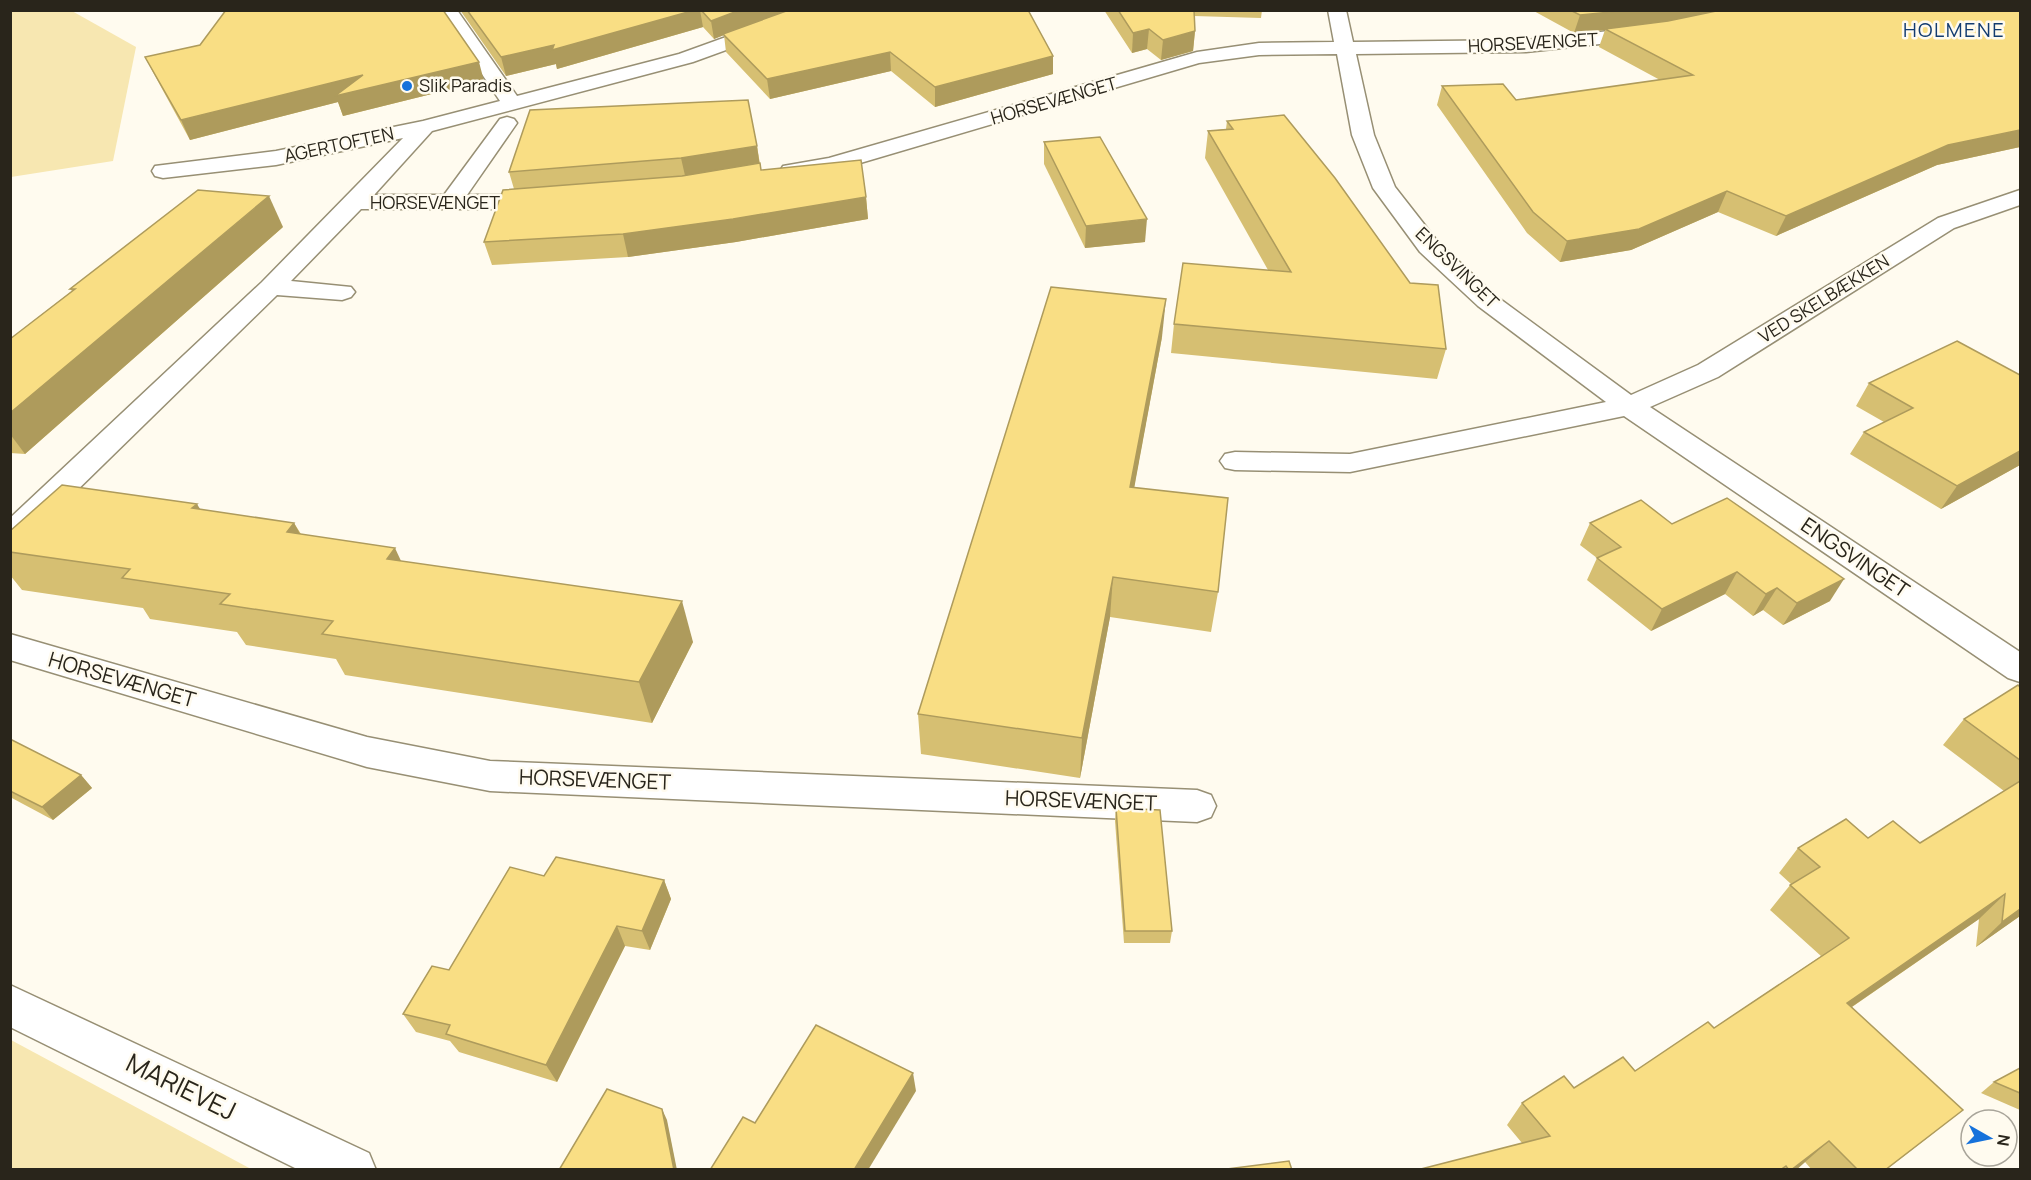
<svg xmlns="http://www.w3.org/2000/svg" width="2031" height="1180" font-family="Manrope,sans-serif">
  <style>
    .green { fill: #f7e7b1 }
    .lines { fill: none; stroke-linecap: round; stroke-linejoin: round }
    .minor-casing { stroke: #978f74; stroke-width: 3 }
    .minor { fill: #fff; fill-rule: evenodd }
    .wall { fill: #d6bf72 }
    .shaded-wall { fill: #ae9b5c }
    .building { fill: #f9de84; stroke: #ae9b5c; stroke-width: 1.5 }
    .poi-dot { fill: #1672db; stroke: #fffbef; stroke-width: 2 }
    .labels { text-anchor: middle; stroke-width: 5; stroke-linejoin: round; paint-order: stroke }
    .far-street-label { font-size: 18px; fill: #29251b; stroke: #fffbef }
    .far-poi-label { font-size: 18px; fill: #29251b; stroke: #fffbef; text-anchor: start }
    .far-quarter-label { font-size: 20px; letter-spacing: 1.5px; fill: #133c70; stroke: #fffbef }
    .street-label { font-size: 21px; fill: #29251b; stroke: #fffbef }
    .near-street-label { font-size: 26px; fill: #29251b; stroke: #fffbef }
  </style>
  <rect width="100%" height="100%" fill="#fffbef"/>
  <g class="green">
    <path d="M11,10l61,1 64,36 -23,114 -102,16z"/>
    <path d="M11,1040l240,129h-240z"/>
  </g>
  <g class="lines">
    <g class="minor-casing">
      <g id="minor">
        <path d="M439,10h18l60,86 162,-42 122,-44h27l-3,4 -132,48 -261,69 -58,64h70l56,-76 7,-2 7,2 3,4 -50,72h77l8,2 3,5 -3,5 -8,2h-183l-70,72 60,6 4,5 -4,5 -9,3 -65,-5 -256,250 -11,3v-30l252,-236 141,-144 -127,27 -113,13 -8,-2 -3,-5 3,-5 121,-15 147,-30 77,-20z"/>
        <path d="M1328,10h18l7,32 173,-2 120,-13 7,2 2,4 -2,4 -7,2 -120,13 -170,2 18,81 21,52 43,55 58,54 135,99 67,-30 240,-147 82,-28v15l-66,23 -236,149 -68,30 370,245v30l-12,-4 -384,-262 -274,56 -115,-2 -10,-2 -5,-7 5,-7 10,-2 115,2 256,-52 -128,-96 -58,-54 -47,-64 -21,-53 -15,-81 -78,1 -60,8 -359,106 -49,9 -8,-2 -3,-5 3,-5 46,-8 368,-106 62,-9 75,-1z"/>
        <path d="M10,634l357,103 123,24 707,29 14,5 5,11 -5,11 -14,5 -707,-31 -123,-24 -357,-107z"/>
        <path d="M10,985l359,168 7,17h-77l-289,-143z"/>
      </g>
    </g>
    <use href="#minor" class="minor"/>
  </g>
  <g class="wall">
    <path d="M460,10h568l25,46v18l-118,33 -44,-36 -121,28 -44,-47 -2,-17 -10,4 -11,-12 -146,42 -1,-5 -50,12z"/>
    <path d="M1104,10h158l-1,8 -67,-2 1,15 -2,20 -32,9 -14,-11 -15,4z"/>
    <path d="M1532,10h488v137l-83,18 -161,71 -58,-24 -87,38 -71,12 -33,-29 -90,-128 5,-19 74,14 144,-20 -61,-33 6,-17 -31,3z"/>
    <path d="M200,45l284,36 -141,35 -5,-14 -148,38 -35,-64 -10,-19z"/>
    <path d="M1227,121l219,228 -9,30 -266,-26 3,-29 94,-54 -63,-112 3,-27 18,-2z"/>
    <path d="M1044,142l101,100 -60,6 -41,-84z"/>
    <path d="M757,146l4,24 105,27 2,22 -132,23 -108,15 -136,8 -8,-23 30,-53 -5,-17z"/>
    <path d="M283,227l-258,227 -15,-1v-114l62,-48 -2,-2z"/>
    <path d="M1162,337l-28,150 84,105 -7,40 -101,-15 -30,161 -159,-24 -3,-40z"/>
    <path d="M2020,375v90l-79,44 -91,-55 14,-22 20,-10 -28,-16 13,-23z"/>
    <path d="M200,510l94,13 7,11 100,27 292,81 -41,81 -307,-48 -9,-16 -90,-14 -9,-13 -87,-13 -7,-11 -121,-18 -12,-15v-44z"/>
    <path d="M1590,523l82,1 158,77 -47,24 -20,-15 -10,6 -28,-22 -74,37 -64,-51 10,-22 -17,-13z"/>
    <path d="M2020,687v229l-44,31 3,-28 -127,88 83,125 -49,38h-74l-7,-8 -9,8h-379l105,-27 -15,-18 15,-22 113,-32 79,-43 107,-72 -51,-46 21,-26 -12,-11 19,-25 70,-10 52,5 84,-52 -61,-46 21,-26z"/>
    <path d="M10,739l71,36 11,13 -39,32 -43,-23z"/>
    <path d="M1116,808l56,123 -2,12h-46l-9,-122z"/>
    <path d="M544,876l120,4 7,19 -21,51 -25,-4 -68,136 -98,-30 -9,-11 -34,-9 -13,-18z"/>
    <path d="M2020,1068v42l-39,-17 13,-11z"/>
  </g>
  <g class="shaded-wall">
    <path d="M695,10h5l3,17 -146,42 -1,-5 -50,12 -5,-19z"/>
    <path d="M740,10h53l-70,24 1,1 -10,4 -3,-18z"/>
    <path d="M1631,10h95l-90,17 -31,2v1l-31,3 6,-18z"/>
    <path d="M1149,29l-2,20 -15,4 1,-20z"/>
    <path d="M1195,31l-2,20 -32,9 2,-20z"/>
    <path d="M890,52l1,19 -121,28 -3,-20z"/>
    <path d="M1053,56v18l-118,33v-20z"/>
    <path d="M479,62l5,19 -141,35 -5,-14 -148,38 -9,-20 182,-45z"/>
    <path d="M2020,130v17l-83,18 -161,71 10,-20 162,-71z"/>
    <path d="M757,146l3,21 -74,13 -5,-22z"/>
    <path d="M1727,191l-9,21 -87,38 -71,12 7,-21z"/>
    <path d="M269,196l14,31 -258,227 -15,-20v-21z"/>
    <path d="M866,197l2,22 -132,23 -108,15 -5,-23z"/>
    <path d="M1147,219l-2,23 -60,6 1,-22z"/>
    <path d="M1166,299l-4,38 -35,190 3,-40z"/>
    <path d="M2020,451v14l-79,44 16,-23z"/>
    <path d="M197,504l25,41 -30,-37z"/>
    <path d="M294,523l23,41 -30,-32z"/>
    <path d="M395,548l19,41 -27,-30z"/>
    <path d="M1737,572l-12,22 -74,37 11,-22z"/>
    <path d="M1113,577l-3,40 -30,161 2,-40z"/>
    <path d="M1844,579l-14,22 -47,24 14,-22z"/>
    <path d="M1777,588l-14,22 -10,6 13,-22z"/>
    <path d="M682,601l11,41 -41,81 -13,-41z"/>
    <path d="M81,775l11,13 -39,32 -11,-13z"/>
    <path d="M664,880l7,19 -21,51 -8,-19z"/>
    <path d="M2005,894l-26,25 -155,107 23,-23z"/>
    <path d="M2020,909v7l-44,31 26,-25z"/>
    <path d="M617,926l8,20 -68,136 -11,-17z"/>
    <path d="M913,1073l3,18 -48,79h-14z"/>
    <path d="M662,1109l5,11 10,50h-3z"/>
    <path d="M1829,1141l-33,29h-5z"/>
  </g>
  <g class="building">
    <path d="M226,10h217l36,52 -144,34 28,-21 -182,45 -36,-63 55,-12z"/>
    <path d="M467,10h228l-143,40 2,-5 -53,12z"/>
    <path d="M701,10h39l-29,11z"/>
    <path d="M789,10h239l25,46 -118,31 -45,-35 -123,27 -44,-45z"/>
    <path d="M1118,10h76l1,21 -32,9 -14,-11 -16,4z"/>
    <path d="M1570,10h61l-51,5z"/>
    <path d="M1721,10h299v120l-72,15 -162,71 -59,-25 -88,38 -72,12 -34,-29 -91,-126 61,-2 13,16 177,-25 -88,-46 63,-8z"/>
    <path d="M748,100l9,46 -76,12 -172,14 21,-62z"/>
    <path d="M1284,115l51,63 75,105 28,2 8,64 -272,-25 9,-61 108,9 -83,-141 25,-2 -6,-8z"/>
    <path d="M1100,137l47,82 -61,7 -42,-84z"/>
    <path d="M861,160l5,37 -133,22 -110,15 -139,8 19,-52 179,-14 78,-13 1,7z"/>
    <path d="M198,190l71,6 -259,217v-74l65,-50h-5z"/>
    <path d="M1051,287l115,12 -36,188 98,11 -10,94 -105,-15 -31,161 -164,-24z"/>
    <path d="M1957,341l63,34v76l-63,35 -93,-54 49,-24 -44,-25z"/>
    <path d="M62,485l135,19 -5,4 102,15 -7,9 108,16 -8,11 295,42 -43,81 -317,-48 11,-13 -113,-17 10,-10 -108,-16 8,-9 -120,-17v-21z"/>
    <path d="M1727,498l117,81 -47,24 -20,-15 -11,6 -29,-22 -75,37 -65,-51 24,-11 -31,-24 51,-23 31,24z"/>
    <path d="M2018,685l2,2v73l-56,-41z"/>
    <path d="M10,739l71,36 -39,32 -32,-16z"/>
    <path d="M2020,781v128l-18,13 3,-28 -158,109 116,107 -78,60h-27l-29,-29 -38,29h-2l-3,-4 -6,4h-363l133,-34 -28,-33 42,-27 10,12 49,-31 12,14 73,-49 6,6 135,-90 -59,-53 30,-18 -22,-19 48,-29 22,19 25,-17 27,22z"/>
    <path d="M1116,808l44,2 12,121h-47z"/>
    <path d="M556,857l108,23 -22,51 -25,-5 -71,139 -100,-31 4,-9 -47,-11 29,-48 17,4 61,-103 34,9z"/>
    <path d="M816,1025l97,48 -59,97h-144l33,-53 12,6z"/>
    <path d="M2020,1068v25l-26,-11z"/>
    <path d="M607,1089l55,20 12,61h-115z"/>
    <path d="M1289,1161l3,9h-73z"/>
  </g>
  <circle class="poi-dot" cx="407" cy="86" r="6"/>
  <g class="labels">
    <g class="far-street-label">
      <text transform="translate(1533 43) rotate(-3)" y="6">HORSEVÆNGET</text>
      <text transform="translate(1054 101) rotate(-16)" y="6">HORSEVÆNGET</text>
      <text transform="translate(339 145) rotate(-12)" y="6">AGERTOFTEN</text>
      <text x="435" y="209">HORSEVÆNGET</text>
      <text transform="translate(1457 268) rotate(44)" y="6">ENGSVINGET</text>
      <text transform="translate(1824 299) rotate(-32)" y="6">VED SKELBÆKKEN</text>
    </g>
    <g class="far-poi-label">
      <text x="419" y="92">Slik Paradis</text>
    </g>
    <g class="far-quarter-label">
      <text x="1954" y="37">HOLMENE</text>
    </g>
    <g class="street-label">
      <text transform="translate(1855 558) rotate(34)" y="7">ENGSVINGET</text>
      <text transform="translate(122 680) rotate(16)" y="7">HORSEVÆNGET</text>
      <text transform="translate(595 780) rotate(2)" y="7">HORSEVÆNGET</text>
      <text transform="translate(1081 801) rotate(2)" y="7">HORSEVÆNGET</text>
    </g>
    <g class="near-street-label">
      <text transform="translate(181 1087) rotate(26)" y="9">MARIEVEJ</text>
    </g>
  </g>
  <rect width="2031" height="1180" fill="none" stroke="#29251b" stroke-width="24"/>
  <g transform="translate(1989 1138) rotate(99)"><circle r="28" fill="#fffbef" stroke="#a9a59a" stroke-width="1.5"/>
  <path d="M0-4.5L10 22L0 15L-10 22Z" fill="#1672db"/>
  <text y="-9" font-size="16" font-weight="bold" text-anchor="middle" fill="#29251b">N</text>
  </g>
</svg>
